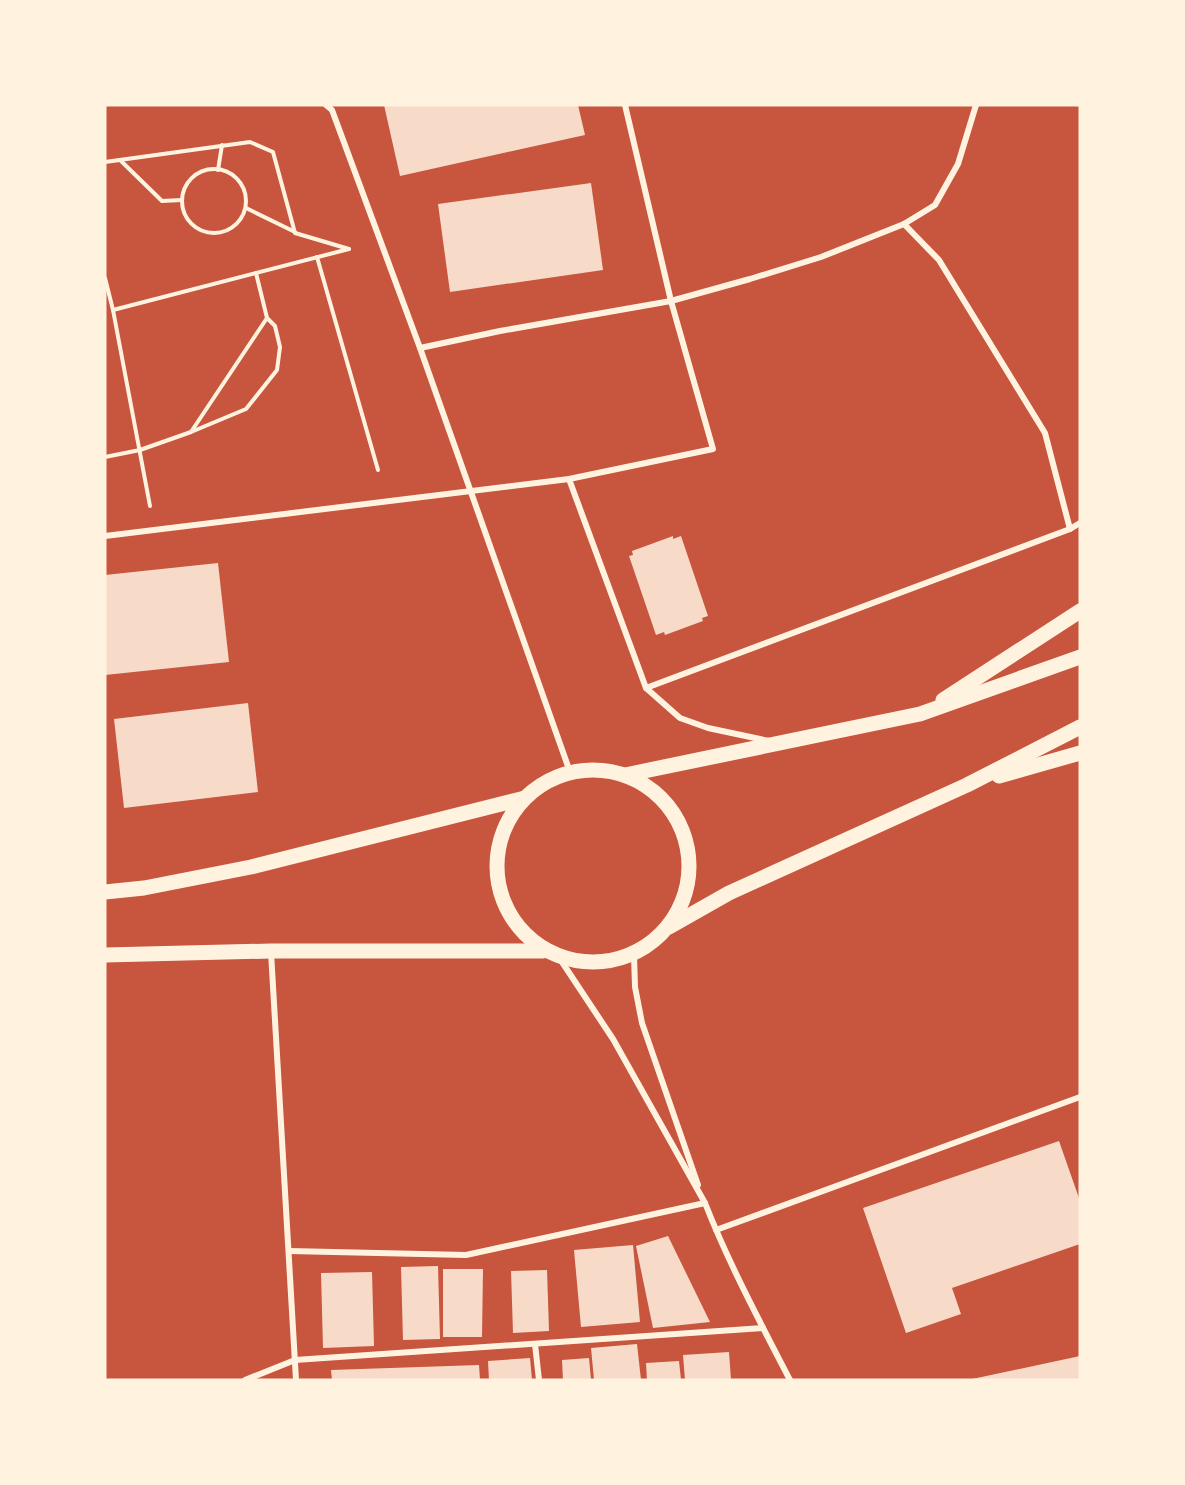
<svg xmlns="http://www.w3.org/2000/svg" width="1185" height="1485" font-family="'Open Sans',sans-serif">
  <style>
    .building { fill: #f7dbc8 }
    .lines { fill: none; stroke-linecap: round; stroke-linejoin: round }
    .path { stroke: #fff3e0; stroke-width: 4 }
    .minor { stroke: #fff3e0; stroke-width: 6 }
    .primary { stroke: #fff3e0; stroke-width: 15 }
  </style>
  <rect width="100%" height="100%" fill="#c8553d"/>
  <g class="building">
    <path d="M384,105h194l7,30 -185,41z"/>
    <path d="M591,183l12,87 -153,22 -12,-88z"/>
    <path d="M673,536v3l8,-3 27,80 -6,2 1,3 -38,14 -1,-3 -8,3 -27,-79 4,-1 -1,-4z"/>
    <path d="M218,563l11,99 -124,13v-100z"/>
    <path d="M248,703l10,89 -134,16 -10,-89z"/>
    <path d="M1059,1141l21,60v43l-128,44 9,26 -55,19 -43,-125z"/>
    <path d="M668,1236l42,86 -57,6 -17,-82z"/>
    <path d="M633,1245l7,77 -59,5 -7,-77z"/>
    <path d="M438,1266l2,73 -37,1 -2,-73z"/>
    <path d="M443,1269h40l-1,68h-39z"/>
    <path d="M547,1270l2,61 -36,2 -2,-62z"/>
    <path d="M372,1272l2,74 -51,2 -2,-75z"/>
    <path d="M637,1344l4,36h-47l-3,-32z"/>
    <path d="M729,1352l2,28h-46l-2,-25z"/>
    <path d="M1080,1356v24h-108v-1z"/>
    <path d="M530,1358l2,22h-43l-1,-19z"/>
    <path d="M589,1358l2,22h-28l-1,-20z"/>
    <path d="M679,1361l2,19h-34l-1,-17z"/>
    <path d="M479,1365l1,15h-148l-1,-10z"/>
  </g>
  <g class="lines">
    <g class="path">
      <path d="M120,160l42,41 20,-1"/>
      <path d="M105,162l145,-20 23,10 22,81 54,16"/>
      <circle cx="214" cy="201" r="32"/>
      <path d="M218,170l4,-25"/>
      <path d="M246,208l49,24"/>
      <path d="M317,257l61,213"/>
      <path d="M105,278l8,32 37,196"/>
      <path d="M113,310l236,-61"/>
      <path d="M191,432l55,-23 31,-39 3,-23 -5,-21 -8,-8"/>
      <path d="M105,457l35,-7 51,-18 76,-114 -11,-45"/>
    </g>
    <g class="minor">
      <path d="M326,105l6,5 88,238 150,424"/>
      <path d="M904,224l35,36 106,173 25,96"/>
      <path d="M420,348l80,-17 171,-30 79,-22 71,-22 83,-33 31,-19 23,-41 18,-59"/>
      <path d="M569,479l77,209 34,30 28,10 61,13"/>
      <path d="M105,536l464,-57 144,-30 -42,-148 -46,-196"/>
      <path d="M646,688l424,-159 10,-6"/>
      <path d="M271,952l25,428"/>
      <path d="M634,955l1,32 7,36 56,162"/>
      <path d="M558,956l55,83 92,164c24,61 55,119 85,177"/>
      <path d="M716,1230l364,-133"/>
      <path d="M289,1251l177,4 239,-52"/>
      <path d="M535,1344l4,36"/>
      <path d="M245,1380l50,-20 468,-32"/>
    </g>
    <g class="primary">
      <path d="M943,700l137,-89"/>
      <circle cx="593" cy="866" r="96"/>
      <path d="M625,775l295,-61 160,-57"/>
      <path d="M999,776l81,-23"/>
      <path d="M105,892l39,-4 107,-21 274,-69"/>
      <path d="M669,927l60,-34 238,-108 113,-58"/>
      <path d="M105,955l166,-4h272"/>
    </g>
  </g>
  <rect width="1185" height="1485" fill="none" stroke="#fff3e0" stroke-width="213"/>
</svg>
